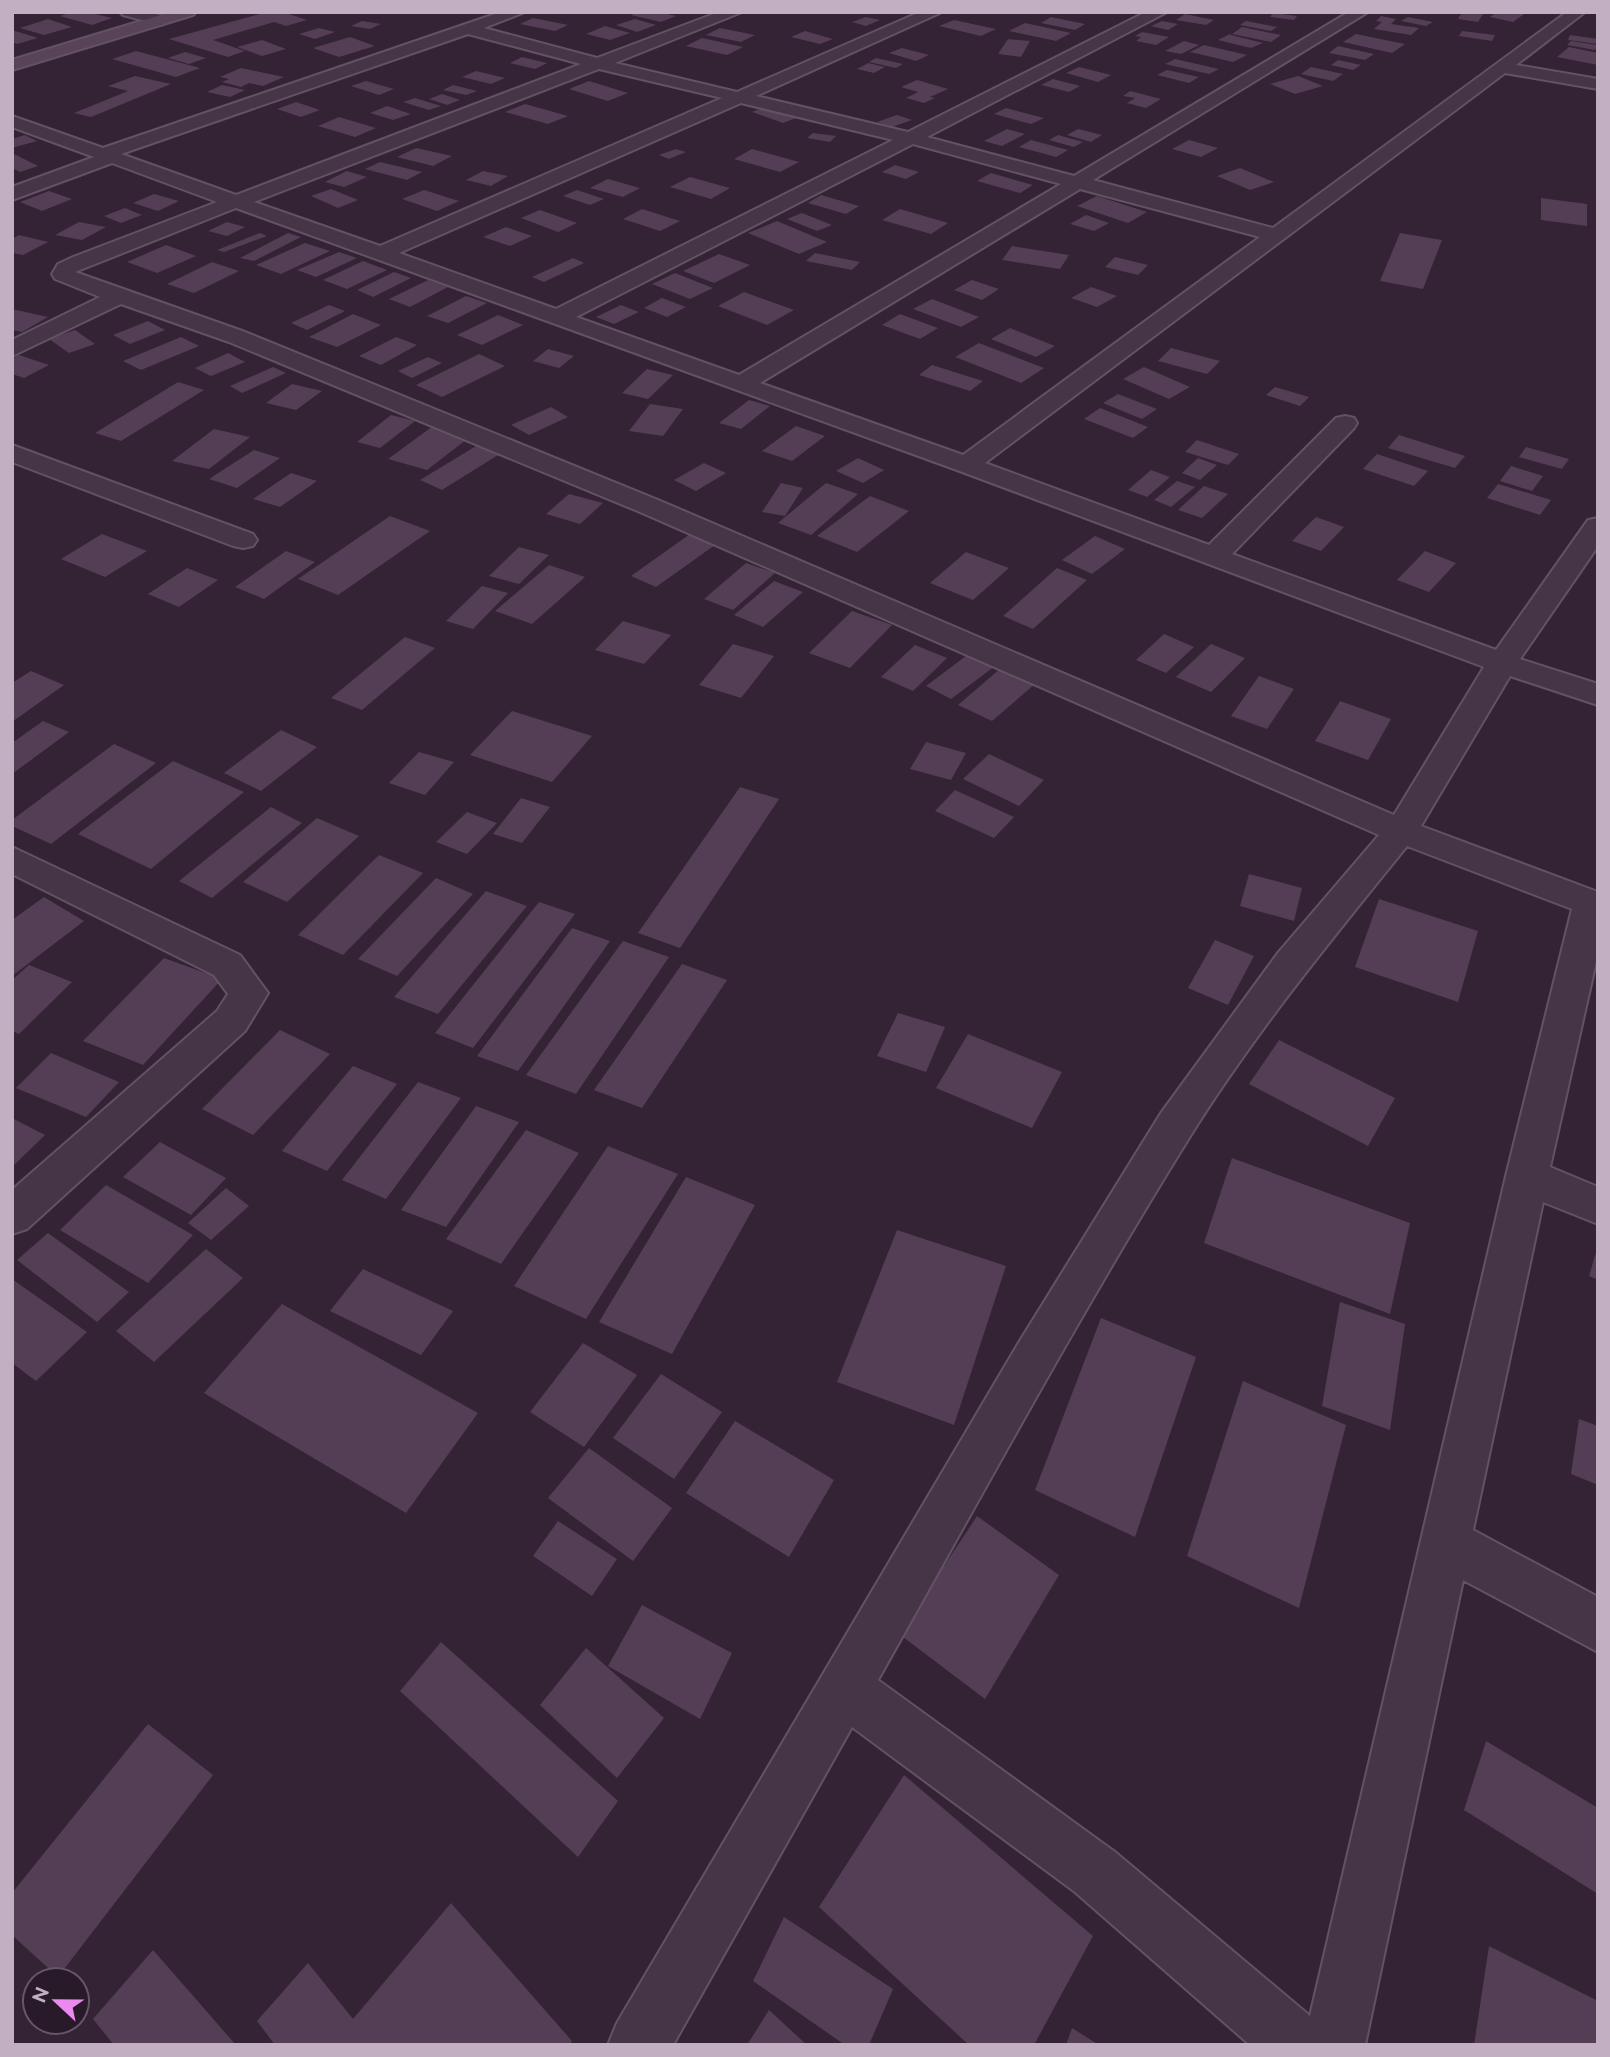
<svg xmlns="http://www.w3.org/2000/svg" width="1610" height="2057" font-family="Raleway,sans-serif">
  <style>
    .building { fill: #543e55 }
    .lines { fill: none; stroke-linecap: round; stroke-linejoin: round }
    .minor-casing { stroke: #635263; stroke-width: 4 }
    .secondary-casing { stroke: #635263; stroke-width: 4 }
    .minor { fill: #453546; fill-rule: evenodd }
    .secondary { fill: #584358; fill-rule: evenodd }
  </style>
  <rect width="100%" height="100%" fill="#342235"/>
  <g class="building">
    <path d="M72,12h15l25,6 -20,7 -32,-9z"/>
    <path d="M267,12h16l24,8 -21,6 -12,-4 -61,18 32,11 -17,6 -59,-18z"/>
    <path d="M638,12h21l17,4 -15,6 -30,-7z"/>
    <path d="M1462,12h6l15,2 -5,8 -20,-3z"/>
    <path d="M1497,12h30l-14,10 -23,-5z"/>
    <path d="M1273,13l24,3 -3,4 -24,-3z"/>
    <path d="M1185,14l29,6 -8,5 -30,-5z"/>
    <path d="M1381,16l15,3 -5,5 28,4 -8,7 -37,-6 8,-7 -6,-1z"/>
    <path d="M866,17l14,3 -14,6 -14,-4z"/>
    <path d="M1051,17l34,7 -10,6 -34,-7z"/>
    <path d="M1408,17l25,5 -7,4 -25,-5z"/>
    <path d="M533,18l35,7 -13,6 -35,-7z"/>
    <path d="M48,19l24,8 -28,8 -24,-7z"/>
    <path d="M635,19l21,6 -19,7 -21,-7z"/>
    <path d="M954,20l42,9 -15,7 -42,-10z"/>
    <path d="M362,21l19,3 -11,5 -19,-3z"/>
    <path d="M1162,21l16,3 -10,6 -17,-4z"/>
    <path d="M1246,21l31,6 -6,4 -31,-6z"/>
    <path d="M1025,23l46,10 -15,8 -47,-10z"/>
    <path d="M605,26l25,7 -20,7 -24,-6z"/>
    <path d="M1242,27l39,8 -10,7 -39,-8z"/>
    <path d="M319,28l16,4 -20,7 -16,-5z"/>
    <path d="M720,28l35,7 -14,7 -35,-7z"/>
    <path d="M12,30l26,8 -21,6 -5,-2z"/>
    <path d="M805,31l28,8 -13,5 -29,-7z"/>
    <path d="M1462,31l33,4 -3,6 -33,-5z"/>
    <path d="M1142,32l27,5 -13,8 -20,-4 5,-4 -6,-1z"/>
    <path d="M1230,34l1,1 32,8 -12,5 -33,-8z"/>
    <path d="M1356,34l49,10 -13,9 -49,-11z"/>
    <path d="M1570,35l28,4v5l-30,-4z"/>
    <path d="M350,37l25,9 -36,11 -26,-9z"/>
    <path d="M702,38l41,9 -16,8 -41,-9z"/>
    <path d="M1008,39l22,2 -9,16 -23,-3z"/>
    <path d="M262,40l24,9 -24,7 -25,-9z"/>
    <path d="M1184,41l15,4 -18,9 -16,-3z"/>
    <path d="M1571,41l27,4v1l-3,4 -28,-5z"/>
    <path d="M1204,45l43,10 -14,7 -43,-10z"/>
    <path d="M1338,46l36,8 -9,6 -36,-7z"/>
    <path d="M1569,47l29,6v12l-41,-8z"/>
    <path d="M902,48l27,7 -13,6 -27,-8z"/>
    <path d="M136,51l64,17 -24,9 -64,-18z"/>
    <path d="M185,52l21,6 -17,6 -21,-6z"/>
    <path d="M522,57l25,6 -12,6 -25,-6z"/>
    <path d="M876,58l27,6 -7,4 -27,-6z"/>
    <path d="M1175,59l44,10 -10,5 -44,-10z"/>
    <path d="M1338,60l23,5 -8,5 -22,-5z"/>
    <path d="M868,63l17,4 -11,6 -17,-4z"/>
    <path d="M1079,67l32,8 -13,7 -32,-9z"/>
    <path d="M1311,67l32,7 -10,7 -32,-7z"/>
    <path d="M241,68l43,9 -21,9 -14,-3 -8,4 -19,-5 7,-3 -9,-2z"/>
    <path d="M1167,70l32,7 -10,6 -32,-8z"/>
    <path d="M476,71l29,7 -14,6 -29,-7z"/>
    <path d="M135,76l36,8 -80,33 -17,-4 54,-22 -20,-5z"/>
    <path d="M1298,76l25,10 -28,8 -25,-10z"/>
    <path d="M1053,79l27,7 -11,6 -28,-7z"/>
    <path d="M917,80l31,9 -18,8 5,1 -11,5 -18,-5 12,-6 -17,-5z"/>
    <path d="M366,81l28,8 -15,6 -28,-9z"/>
    <path d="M589,81l39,12 -20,8 -39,-12z"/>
    <path d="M222,85l23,5 -15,7 -23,-5z"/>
    <path d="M453,85l24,6 -11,4 -23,-5z"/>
    <path d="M1130,91l31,8 -15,9 -19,-5 8,-5 -12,-2z"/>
    <path d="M442,94l18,6 -13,5 -18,-6z"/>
    <path d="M415,98l26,8 -12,4 -26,-8z"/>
    <path d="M296,102l24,8 -19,7 -24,-8z"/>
    <path d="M525,104l43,12 -20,8 -43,-12z"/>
    <path d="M387,106l24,8 -18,6 -23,-7z"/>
    <path d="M767,106l32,11 -16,6 -31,-11z"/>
    <path d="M1006,108l38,10 -13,6 -37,-10z"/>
    <path d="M897,115l15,5 -20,7 -15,-5z"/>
    <path d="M339,117l37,11 -21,9 -37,-11z"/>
    <path d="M1007,129l18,5 -23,12 -18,-5z"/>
    <path d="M1078,129l24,6 -11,7 -24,-7z"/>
    <path d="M813,133l23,3 -6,6 -23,-4z"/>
    <path d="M25,135l12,6 -25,7v-9z"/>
    <path d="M1058,135l25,7 -9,5 -25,-7z"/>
    <path d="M1031,140l37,10 -12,7 -37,-10z"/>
    <path d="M1189,140l29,8 -17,9 -29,-8z"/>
    <path d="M416,148l36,8 -19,10 -36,-9z"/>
    <path d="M676,149l10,3 -17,7 -10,-4z"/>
    <path d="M752,149l47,13 -19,10 -46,-13z"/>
    <path d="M12,153l26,13 -18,6 -8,-4z"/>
    <path d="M380,162l42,10 -15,8 -42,-11z"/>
    <path d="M895,165l24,7 -13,7 -24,-7z"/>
    <path d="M1240,168l34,14 -24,8 -33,-14z"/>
    <path d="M347,171l20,6 -23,10 -19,-5z"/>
    <path d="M483,171l25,5 -17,10 -25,-6z"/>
    <path d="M991,173l42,12 -13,8 -43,-12z"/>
    <path d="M690,177l40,11 -19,11 -41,-12z"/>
    <path d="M608,179l32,9 -17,9 -33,-9z"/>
    <path d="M331,189l27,11 -20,8 -27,-12z"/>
    <path d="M424,190l35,11 -22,10 -35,-12z"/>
    <path d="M577,190l27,9 -14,6 -27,-9z"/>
    <path d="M49,191l23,8 -30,12 -22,-9z"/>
    <path d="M154,194l25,7 -21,10 -25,-8z"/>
    <path d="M821,195l38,11 -13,8 -38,-11z"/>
    <path d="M1097,196l50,16 -19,11 -51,-17z"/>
    <path d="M1541,198l46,6v22l-46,-6z"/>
    <path d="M125,208l17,7 -21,8 -17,-7z"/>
    <path d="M642,209l38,12 -20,10 -37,-12z"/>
    <path d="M900,209l48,14 -17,11 -49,-14z"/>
    <path d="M540,210l37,13 -19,9 -37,-14z"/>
    <path d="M802,213l30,12 -15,6 -30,-12z"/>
    <path d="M1086,215l23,8 -15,8 -24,-7z"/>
    <path d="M777,221l50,21 -28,12 -51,-21z"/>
    <path d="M79,222l27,5 -24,13 -27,-5z"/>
    <path d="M227,222l18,5 -18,9 -19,-5z"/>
    <path d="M506,227l26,9 -22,10 -27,-9z"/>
    <path d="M260,233l7,3 -43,16 -7,-2z"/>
    <path d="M288,233l13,4 -47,24 -14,-3z"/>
    <path d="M1400,233l42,7 -19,49 -43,-8z"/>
    <path d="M19,235l29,7 -25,13 -11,-2v-14z"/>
    <path d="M305,243l25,8 -49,23 -25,-9z"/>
    <path d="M166,245l30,11 -39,17 -30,-11z"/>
    <path d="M1012,246l57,9 -9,14 -58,-9z"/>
    <path d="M339,252l18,6 -41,19 -19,-7z"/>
    <path d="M815,253l45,9 -8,8 -46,-9z"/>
    <path d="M719,254l31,11 -36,18 -31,-12z"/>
    <path d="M1115,257l33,8 -10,10 -33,-8z"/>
    <path d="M573,258l11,5 -40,19 -12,-5z"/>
    <path d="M363,261l24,9 -40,19 -24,-9z"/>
    <path d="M212,262l27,9 -45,22 -27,-9z"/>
    <path d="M394,272l17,6 -38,19 -16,-7z"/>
    <path d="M675,273l38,15 -23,11 -38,-15z"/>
    <path d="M428,280l20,7 -38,20 -21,-8z"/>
    <path d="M972,280l27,9 -17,11 -28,-10z"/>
    <path d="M1091,287l26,9 -20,11 -26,-9z"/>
    <path d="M744,292l50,18 -27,15 -49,-19z"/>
    <path d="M466,296l21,7 -39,20 -21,-7z"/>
    <path d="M662,298l24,9 -19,10 -23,-9z"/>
    <path d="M932,299l47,18 -18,10 -48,-18z"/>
    <path d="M329,305l16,6 -38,19 -16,-7z"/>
    <path d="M621,305l18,7 -25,12 -18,-7z"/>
    <path d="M12,309l36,8 -26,15 -10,-2z"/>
    <path d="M353,314l28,11 -44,22 -28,-10z"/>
    <path d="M900,314l38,14 -18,11 -38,-14z"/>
    <path d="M498,315l25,10 -41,20 -25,-10z"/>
    <path d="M148,321l17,9 -35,14 -17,-9z"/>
    <path d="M1010,328l45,18 -19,11 -45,-18z"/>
    <path d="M75,330l20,14 -26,9 -20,-14z"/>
    <path d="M181,337l18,9 -58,24 -18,-9z"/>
    <path d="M396,337l21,8 -36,20 -22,-9z"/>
    <path d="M979,343l65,25 -23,15 -66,-26z"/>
    <path d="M1171,348l49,13 -13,13 -49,-13z"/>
    <path d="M548,349l26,7 -15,12 -26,-7z"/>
    <path d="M228,353l17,9 -34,14 -16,-8z"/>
    <path d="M479,354l26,12 -63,31 -26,-12z"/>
    <path d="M19,355l30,10 -25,13 -12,-4v-16z"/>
    <path d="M428,357l14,6 -30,15 -14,-7z"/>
    <path d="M932,365l51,16 -13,10 -51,-16z"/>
    <path d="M273,367l13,6 -44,20 -12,-7z"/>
    <path d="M1144,367l46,20 -21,12 -46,-20z"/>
    <path d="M647,369l26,6 -25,24 -26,-6z"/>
    <path d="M178,382l26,8 -83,51 -26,-8z"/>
    <path d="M292,384l30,7 -26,19 -30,-7z"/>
    <path d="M1275,387l34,10 -9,9 -34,-11z"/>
    <path d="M1118,394l39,15 -15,10 -39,-16z"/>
    <path d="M749,400l21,6 -29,23 -22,-6z"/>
    <path d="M650,404l33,5 -20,27 -34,-5z"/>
    <path d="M551,407l17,10 -39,18 -18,-10z"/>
    <path d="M1100,408l48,19 -15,11 -49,-19z"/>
    <path d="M391,415l24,6 -35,27 -23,-6z"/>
    <path d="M433,426l38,10 -44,34 -39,-11z"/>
    <path d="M796,426l29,10 -33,25 -30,-10z"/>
    <path d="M214,429l36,8 -41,32 -37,-8z"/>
    <path d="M1399,435l66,21 -10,12 -67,-20z"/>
    <path d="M1197,440l42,14 -11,11 -43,-13z"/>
    <path d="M476,446l22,9 -56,35 -22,-10z"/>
    <path d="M1526,447l43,12 -7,10 -43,-12z"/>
    <path d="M254,450l26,8 -43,30 -28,-9z"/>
    <path d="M1377,454l51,17 -14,15 -51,-17z"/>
    <path d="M858,458l26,12 -21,13 -27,-12z"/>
    <path d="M1198,458l19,7 -17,15 -18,-7z"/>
    <path d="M704,463l22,10 -30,18 -22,-11z"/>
    <path d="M1511,466l32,10 -11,15 -32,-10z"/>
    <path d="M1151,470l19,7 -23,20 -19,-7z"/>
    <path d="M291,473l26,8 -37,26 -27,-8z"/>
    <path d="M1177,481l18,6 -24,20 -17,-7z"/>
    <path d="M781,483l22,5 -18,28 -23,-4z"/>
    <path d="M826,483l32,11 -47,41 -33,-12z"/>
    <path d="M1498,484l53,16 -11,15 -53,-17z"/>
    <path d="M1204,486l24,8 -26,24 -24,-8z"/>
    <path d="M569,494l34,9 -23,21 -34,-10z"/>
    <path d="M870,496l39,15 -52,41 -40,-16z"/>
    <path d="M390,516l40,15 -92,64 -40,-16z"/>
    <path d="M1316,517l28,10 -23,24 -29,-10z"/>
    <path d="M102,534l45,17 -42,26 -44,-18z"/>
    <path d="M690,534l25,11 -59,42 -25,-11z"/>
    <path d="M1095,536l30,13 -33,25 -30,-14z"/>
    <path d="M519,547l30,8 -30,29 -30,-8z"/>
    <path d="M286,551l29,11 -51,37 -29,-12z"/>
    <path d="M1425,551l31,12 -27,29 -32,-12z"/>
    <path d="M966,552l43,16 -36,32 -43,-17z"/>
    <path d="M746,563l29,10 -42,37 -29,-11z"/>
    <path d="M549,565l36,12 -53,47 -37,-13z"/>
    <path d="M187,568l31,12 -39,27 -31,-13z"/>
    <path d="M1057,568l30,12 -54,49 -30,-13z"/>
    <path d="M774,581l29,11 -40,35 -29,-12z"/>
    <path d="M482,586l26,7 -35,36 -27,-8z"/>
    <path d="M852,611l40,14 -42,43 -41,-15z"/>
    <path d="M623,621l48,14 -27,29 -49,-14z"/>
    <path d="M1164,634l30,13 -28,26 -30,-13z"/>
    <path d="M405,637l30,11 -73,62 -31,-12z"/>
    <path d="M733,644l41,12 -33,42 -42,-13z"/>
    <path d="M1211,644l34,14 -34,34 -35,-15z"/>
    <path d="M915,645l32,13 -34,33 -32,-14z"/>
    <path d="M970,653l25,13 -44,33 -25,-13z"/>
    <path d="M1001,668l34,16 -43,37 -34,-16z"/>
    <path d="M31,671l33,14 -52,37v-39z"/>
    <path d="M1259,676l35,13 -27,40 -36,-13z"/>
    <path d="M1340,701l51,18 -23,41 -53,-19z"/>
    <path d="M512,711l80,25 -40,46 -82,-27z"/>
    <path d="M43,721l26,11 -57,42v-31z"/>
    <path d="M281,730l36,17 -56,44 -37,-18z"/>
    <path d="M926,742l40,11 -15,27 -41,-11z"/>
    <path d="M114,744l42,19 -105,81 -39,-18v-6z"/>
    <path d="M419,752l35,10 -29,33 -36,-12z"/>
    <path d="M989,754l55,26 -25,26 -56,-27z"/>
    <path d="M173,761l71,31 -93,77 -73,-35z"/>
    <path d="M740,787l39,12 -99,149 -42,-15z"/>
    <path d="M955,790l59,27 -20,21 -59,-27z"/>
    <path d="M521,798l29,9 -28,36 -29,-9z"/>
    <path d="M271,807l31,16 -90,75 -33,-17z"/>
    <path d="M467,812l30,11 -30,31 -31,-12z"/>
    <path d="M317,818l42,18 -72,66 -44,-20z"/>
    <path d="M379,855l44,18 -80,82 -45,-20z"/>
    <path d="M1249,874l53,14 -8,33 -54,-15z"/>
    <path d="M436,878l37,16 -76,82 -39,-17z"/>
    <path d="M486,891l41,15 -89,108 -44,-17z"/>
    <path d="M44,897l40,24 -72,55v-56z"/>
    <path d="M1379,899l99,32 -20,71 -103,-35z"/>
    <path d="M539,902l36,12 -102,134 -38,-15z"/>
    <path d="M572,928l38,13 -92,130 -41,-15z"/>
    <path d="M1215,940l39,16 -26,49 -40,-17z"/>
    <path d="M623,941l46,16 -93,137 -50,-19z"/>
    <path d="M164,958l58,21 -79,86 -60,-24z"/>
    <path d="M682,964l45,16 -85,128 -48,-18z"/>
    <path d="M29,965l43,17 -53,52 -7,-3v-51z"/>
    <path d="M898,1013l47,14 -19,45 -49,-16z"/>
    <path d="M280,1030l50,24 -77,81 -51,-26z"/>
    <path d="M968,1034l94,38 -30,56 -96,-40z"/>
    <path d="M1279,1040l116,58 -27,48 -119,-62z"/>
    <path d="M51,1053l68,29 -33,35 -70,-29z"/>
    <path d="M353,1066l44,18 -70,87 -45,-20z"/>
    <path d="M418,1082l43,16 -75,101 -44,-19z"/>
    <path d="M476,1106l43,16 -73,105 -45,-17z"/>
    <path d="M12,1118l33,17 -33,32z"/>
    <path d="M526,1130l53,23 -78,111 -55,-25z"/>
    <path d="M160,1142l66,36 -35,37 -68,-38z"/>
    <path d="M608,1146l70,28 -92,145 -72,-33z"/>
    <path d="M1232,1158l178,65 -20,91 -186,-71z"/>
    <path d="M686,1177l69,28 -83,149 -73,-32z"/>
    <path d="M106,1185l87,50 -45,48 -88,-53z"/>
    <path d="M226,1188l23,18 -38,34 -23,-17z"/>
    <path d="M897,1230l109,36 -52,159 -117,-43z"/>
    <path d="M48,1233l81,59 -32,30 -80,-62z"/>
    <path d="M206,1249l37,29 -89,84 -38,-31z"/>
    <path d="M1597,1249h1v31l-9,-4z"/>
    <path d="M363,1269l90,42 -32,44 -91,-44z"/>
    <path d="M12,1279l75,53 -51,49 -24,-18z"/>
    <path d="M1340,1302l65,22 -15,106 -68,-24z"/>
    <path d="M282,1304l196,109 -72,100 -202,-120z"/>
    <path d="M1101,1318l95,39 -61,180 -100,-47z"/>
    <path d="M583,1343l54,32 -53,72 -54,-35z"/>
    <path d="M661,1374l61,38 -48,67 -61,-41z"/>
    <path d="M1243,1381l103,44 -47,183 -112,-52z"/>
    <path d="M1579,1419l19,7v59l-27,-11z"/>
    <path d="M735,1421l99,59 -45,77 -103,-64z"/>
    <path d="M589,1448l83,60 -39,53 -85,-63z"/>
    <path d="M977,1516l82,59 -74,124 -86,-65z"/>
    <path d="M558,1521l59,38 -25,37 -59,-40z"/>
    <path d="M642,1605l90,48 -32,66 -92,-53z"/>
    <path d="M441,1642l177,159 -40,56 -178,-166z"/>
    <path d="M586,1648l78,70 -47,60 -77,-73z"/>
    <path d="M148,1724l65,51 -155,202 -46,-42v-42z"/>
    <path d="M1486,1741l112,67v86l-134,-84z"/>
    <path d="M904,1775l189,161 -59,109h-65l-150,-138z"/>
    <path d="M451,1903l121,138 -3,4h-294l-18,-24 51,-58 45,56z"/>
    <path d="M784,1917l109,72 -24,56h-24l-92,-64z"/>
    <path d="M1489,1946l109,55v44h-124z"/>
    <path d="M153,1950l83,95h-122l-21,-26z"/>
    <path d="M769,2010l38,35h-60z"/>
    <path d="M1072,2028l27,17h-33z"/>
  </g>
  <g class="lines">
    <g class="minor-casing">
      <g id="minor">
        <path d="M120,12h28l19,5 2,3 -8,5 -38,-10z"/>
        <path d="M501,12h24l-41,16 113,30 122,-46h23l-127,51 122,29 183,-80h22l-186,84 152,36 238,-120h21l-240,125 147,39 275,-164h19l-275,168 180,48 294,-216h18l-69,53 82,14v10l-93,-16 -520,390 224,82 127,-127 9,-2 9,2 3,5 -3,5 -122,126 264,96 92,-130 10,-2v28l-78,113 78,25v21l-88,-29 -89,150 177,66v61l-48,214 48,20v37l-55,-22 -70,328 125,67v55l-135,-72 -98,465h-115l-175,-153 -223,-165 -179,318h-65l9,-22 401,-679 143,-231 117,-160 101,-118 -739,-323 -411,-170 -108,-38 -109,52v-16l88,-43 -45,-18 -3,-5 6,-10 15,-7 144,-55 -105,-39 -100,37v-13l82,-30 -82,-30v-11l91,32zM468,34l113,30 -345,131 -115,-41zM599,69l123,29 -342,148 -126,-44zM741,103l152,37 -337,169 -157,-56zM913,144l148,40 -322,191 -163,-58zM1080,189l180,48 -297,218 -203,-72zM236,208l721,262 527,197 -90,148 -736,-315 -413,-168 -170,-60zM1407,846l165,63 -66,267 -196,840 -195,-164 -237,-172c102,-181 201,-365 311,-542 64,-103 142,-198 218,-292z"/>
        <path d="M12,445l241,89 4,6 -4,6 -10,2 -10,-2 -221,-84z"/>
        <path d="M12,847l228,108 28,38 -23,38 -218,198 -15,5v-44l205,-179 11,-17 -14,-19 -202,-101z"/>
      </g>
    </g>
    <g class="secondary-casing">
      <path id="secondary" d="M171,12h25l-3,3 -181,55v-10z"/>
    </g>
    <use href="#minor" class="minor"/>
    <use href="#secondary" class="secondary"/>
  </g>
  <rect width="1610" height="2057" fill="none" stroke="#c2afc2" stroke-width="28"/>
  <g transform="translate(56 2001) rotate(292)"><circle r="33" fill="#291a2a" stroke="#665667" stroke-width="2"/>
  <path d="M0-5L12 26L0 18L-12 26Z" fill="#eb89ee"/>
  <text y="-10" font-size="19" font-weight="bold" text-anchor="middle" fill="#c2afc2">N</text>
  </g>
</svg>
